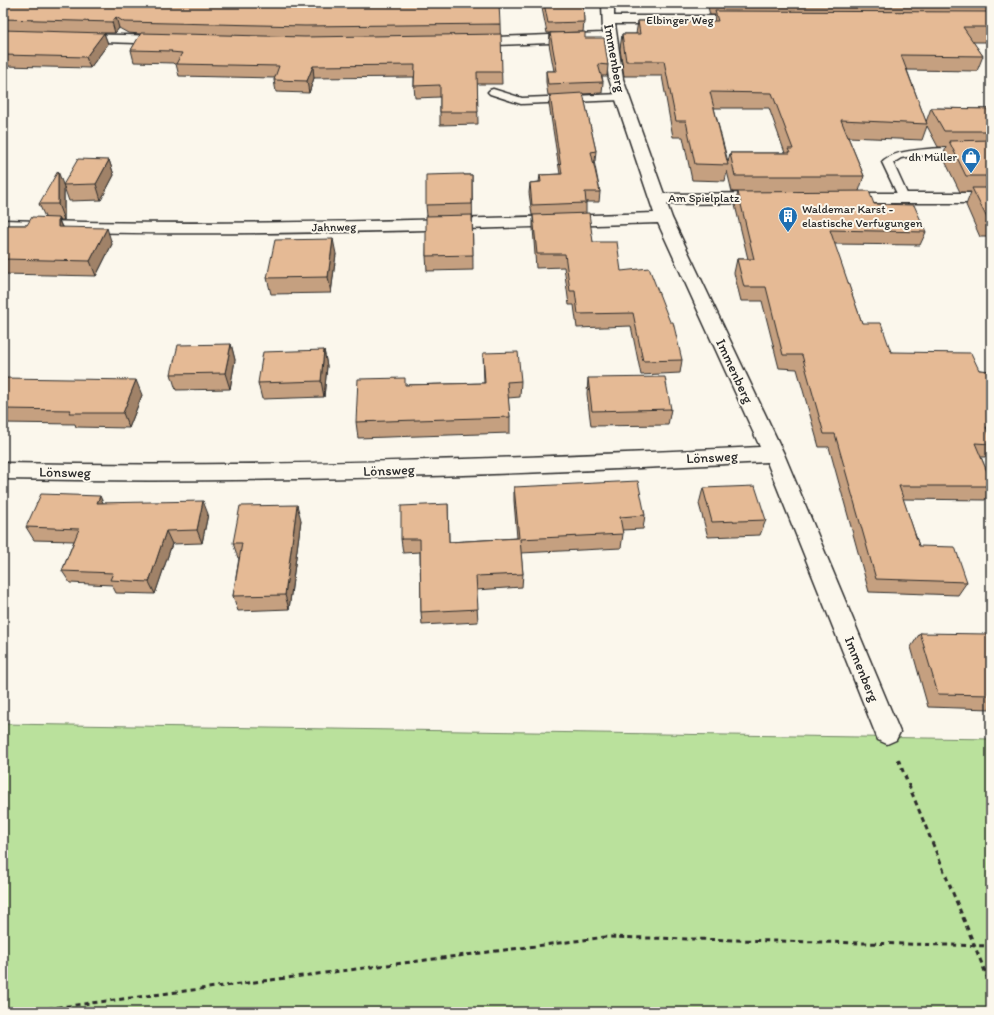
<svg xmlns="http://www.w3.org/2000/svg" width="994" height="1015" font-family="Itim,sans-serif">
  <style>
    .green { fill: #bae19c; stroke: #728664 }
    .lines { fill: none; stroke-linecap: round; stroke-linejoin: round }
    .service-casing { stroke: #2b2b2b; stroke-width: 3 }
    .minor-casing { stroke: #2b2b2b; stroke-width: 3 }
    .path { stroke: #2b2b2b; stroke-width: 3; stroke-dasharray: 5 4; stroke-linecap: butt }
    .service { fill: #fbf7ec; fill-rule: evenodd }
    .minor { fill: #fbf7ec; fill-rule: evenodd }
    .wall { fill: #c5a080; stroke: #2b2b2b; fill-rule: evenodd }
    .shaded-wall { fill: #a08268; stroke: #2b2b2b }
    .building { fill: #e5ba95; stroke: #2b2b2b }
    .labels { text-anchor: middle; stroke-width: 4; stroke-linejoin: round; paint-order: stroke }
    .far-street-label { font-size: 12px; fill: #2b2b2b; stroke: #fbf7ec }
    .far-poi-label { font-size: 12px; fill: #2b2b2b; stroke: #fbf7ec; text-anchor: end }
    .street-label { font-size: 14px; fill: #2b2b2b; stroke: #fbf7ec }
  </style>
  <rect width="100%" height="100%" fill="#fbf7ec"/>
  <filter id="ink" filterUnits="userSpaceOnUse"><feTurbulence type="fractalNoise" baseFrequency=".025" numOctaves="2"/><feDisplacementMap in="SourceGraphic" scale="8" xChannelSelector="R" yChannelSelector="G"/><feConvolveMatrix kernelMatrix="1 2 1 2 8 2 1 2 1" color-interpolation-filters="sRGB"/></filter>
  <g filter="url(#ink)">
    <path class="green" d="M3,724l988,15v273h-988z"/>
    <g class="lines">
      <g class="service-casing">
        <g id="service">
          <path d="M493,89l29,9 100,-4 5,3 -5,3 -101,4 -31,-10 -2,-2 2,-2z"/>
          <path d="M991,148v6l-79,2 -11,2 -8,5 16,35 -5,3 -5,-3 -17,-36c13,-17 86,-14 109,-14z"/>
        </g>
      </g>
      <g class="minor-casing">
        <g id="minor">
          <path d="M602,3h12v13h130l5,1 1,3 -1,3 -5,1h-129l8,55 41,115 102,-1 6,2 2,3 -2,3 -6,2 -99,1 5,14 112,236 116,278 -4,8 -9,4 -9,-4 -111,-278c-255,13 -509,22 -764,17v-16c253,5 505,-4 757,-16l-102,-224c-218,7 -436,15 -655,7v-10c217,7 434,0 651,-7l-45,-134 -5,-38 -132,5 -5,-1 -2,-3 2,-3 5,-1 131,-5z"/>
          <path d="M76,34l92,2 5,1 2,3 -2,3 -5,1 -97,-3 -2,-3 2,-3z"/>
          <path d="M842,193h149v10h-149l-6,-2 -2,-3 2,-3z"/>
        </g>
      </g>
      <g class="path">
        <path d="M898,759l93,227"/>
        <path d="M21,1012l585,-75 385,9"/>
      </g>
      <use href="#service" class="service"/>
      <use href="#minor" class="minor"/>
    </g>
    <g class="wall">
      <path d="M541,3h42l1,19 -1,10 -36,1z"/>
      <path d="M707,3h284v39h-18l10,14 -6,15 -70,-1 19,52 5,-14 60,1v128h-11l-14,-32 5,-13h-11l-17,-35 3,-10h-8l-11,-21 -5,14 -74,-3 16,39 -5,15 15,13 52,28 -6,13 -86,-1 28,79 29,29 88,18 12,1v76l-6,10h-4l10,24v9l-6,10 -82,-1 16,47 48,36 -9,13 -89,-3 -40,-145h-10l-22,-78 -18,-1 -17,-67h-21l-7,-28 3,-14h11l-13,-54 3,-13h-6l-5,-21 -2,10 -33,-1 -9,-43h-10l-11,-61h-38l-4,-27 2,-15h14l2,-13h76l1,-6h-5zM714,108h55l16,45h-55l-2,9z"/>
      <path d="M3,5l497,19 2,60h-25l1,40 -38,1v-28l-25,1 -1,-12v-9l-100,1 -5,15 -33,-1 -2,-12 1,-2 -96,-2 -3,-12h-2l-1,-1 -39,-1 -3,-12 10,-16 -13,-1 -9,-5 -4,5h-11l4,11 -18,24 -87,-2z"/>
      <path d="M550,33l35,5 23,27 -1,11h-5l1,6 -1,11 -19,1 13,57 -1,10h-1l6,31 -1,10h-13v11l7,29 28,29 61,89 -2,13 -39,2 -10,-49 -54,2 -3,-23h-5l-5,-38 -28,1 -3,-40v-13h-1l-3,-22 1,-10 9,-1 1,-7 20,-1 -11,-70 1,-9h-2l-2,-13v-11h8l-5,-27z"/>
      <path d="M109,160l5,15 -13,25 -32,1 -5,-14v33h-5l3,7 50,17 -16,32 -93,-2v-49h24l18,-8 -6,-13 24,-19z"/>
      <path d="M464,175h8l1,95 -46,1 -1,-15 1,-40 -1,-11z"/>
      <path d="M336,254l-5,39 -60,1 -4,-16z"/>
      <path d="M231,344l4,16 -5,29 -54,1 -5,-16z"/>
      <path d="M324,350l3,16 -3,31 -62,2 -4,-16z"/>
      <path d="M483,353l38,28 -1,16 -12,1 2,19v16l-152,5 -2,-16 50,-37 78,-2z"/>
      <path d="M3,378l139,17 -13,33 -53,-1 -1,-3 -72,-1z"/>
      <path d="M588,378l83,31 -3,16 -77,1 -4,-32z"/>
      <path d="M514,487l131,28 -2,14 -21,1 1,4 -2,14 -100,5 2,21 -1,13 -46,3 2,32 -56,3 -1,-13 -1,-60 -17,1 -2,-14 47,-35 1,38 68,-4 -3,-37z"/>
      <path d="M703,488l63,32 -6,15 -52,2 -9,-33z"/>
      <path d="M103,503l105,11 -6,29 -30,1 -17,50 -39,-1 -4,-8 -42,-2 -8,-12 12,-30 -40,-1 -8,-13z"/>
      <path d="M301,520l-12,89 -51,2 -5,-15 6,-38h-1l-5,-15z"/>
      <path d="M920,633l71,10v66l-63,-2 -17,-60z"/>
    </g>
    <g class="shaded-wall">
      <path d="M116,17l3,11 -4,5 -3,-11z"/>
      <path d="M104,33l4,11 -18,24 -4,-11z"/>
      <path d="M313,66l1,12 -5,15 -2,-12z"/>
      <path d="M109,160l5,15 -13,25 -5,-16z"/>
      <path d="M58,171l6,16v33l-6,-16z"/>
      <path d="M3,179l2,6 -2,3z"/>
      <path d="M58,218l6,15 -6,-6z"/>
      <path d="M107,228l5,16 -16,32 -6,-15z"/>
      <path d="M333,239l3,15 -5,39 -3,-16z"/>
      <path d="M231,344l4,16 -5,29 -5,-16z"/>
      <path d="M324,350l3,16 -3,31 -3,-16z"/>
      <path d="M136,380l6,15 -13,33 -6,-15z"/>
      <path d="M100,496l6,13 -9,-6z"/>
      <path d="M203,501l5,13 -6,29 -5,-13z"/>
      <path d="M297,505l4,15 -12,89 -4,-14z"/>
      <path d="M166,531l6,13 -17,50 -6,-12z"/>
    </g>
    <g class="building">
      <path d="M4,3h131l129,2v-2l34,1v-1h201l1,21 -195,2 -181,-4 -8,-5 -4,5 -109,-3v-14z"/>
      <path d="M544,3h39l1,19 -36,1z"/>
      <path d="M715,11l276,1v15h-28l20,29 -82,-1 26,69 -86,-4 23,56h-129l-5,-23h60l-2,-4h5l-21,-56 -62,-1 18,73 -33,-1 -9,-43h-10l-12,-60h-38l-4,-27h18l-2,-13h80z"/>
      <path d="M3,30l101,3 -18,24 -83,-2z"/>
      <path d="M585,32v6h19l4,27 -10,-1 5,18 -55,2 -2,-13h11l-7,-38z"/>
      <path d="M141,33l164,4 196,-3 1,38h-25l1,40h-38v-27l-26,1 1,-21 -102,1 -6,15 -33,-1 5,-14 -103,-2 6,-11 -11,-1 1,-1 -41,-1z"/>
      <path d="M583,93l13,58 -5,1 9,40h-15l1,11 -54,2 -2,-22 11,-1 -1,-7 22,-1 -12,-79z"/>
      <path d="M931,108l60,1v22h-47z"/>
      <path d="M991,140v36h-25l-17,-35z"/>
      <path d="M78,159l31,1 -13,24 -33,1z"/>
      <path d="M58,171v33h-19z"/>
      <path d="M464,174v1h8v29l-46,1v-30z"/>
      <path d="M972,188h19v33l-3,-1z"/>
      <path d="M869,191l5,13 40,1 12,27 -96,-2 32,93h19l10,29 80,1 8,17 12,1v57l-5,-1 5,12v5l-16,-1 16,38v5h-92l20,60 36,1 12,35 -91,-3 -41,-145h-11l-22,-79h-19l-17,-68h-22l-7,-28h17l-16,-67z"/>
      <path d="M589,213l4,29h24l4,29 28,-3 21,54h3l9,38 -39,1 -10,-48 -55,1 -3,-23h-5l-5,-37h-28l-4,-39z"/>
      <path d="M472,215l1,40 -47,1v-40z"/>
      <path d="M32,217l26,1v9l49,1 -17,33 -87,-2v-34h24z"/>
      <path d="M333,239l-5,38 -61,1 8,-38z"/>
      <path d="M231,344l-6,29 -54,1 7,-29z"/>
      <path d="M324,350l-3,31 -63,2 5,-31z"/>
      <path d="M518,352l3,29 -14,1 3,35 -154,5 2,-43 47,-1v7l80,-2 -2,-30z"/>
      <path d="M665,377l6,32 -79,2 -4,-33z"/>
      <path d="M3,378l133,2 -13,33h-54l2,-3 -68,-1z"/>
      <path d="M638,481l7,34 -25,2 3,17 -103,5 3,35 -47,2 2,33 -57,3 -1,-73h-19v-33l47,-2 1,38 70,-4 -5,-51z"/>
      <path d="M755,486l11,34 -54,2 -9,-34z"/>
      <path d="M41,494l59,2 -3,7 106,-2 -6,29 -31,1 -17,51 -39,-2 3,-7 -51,-2 17,-42 -53,-2z"/>
      <path d="M297,505l-12,90 -52,1 9,-53h-9l7,-37z"/>
      <path d="M920,633l68,1 3,9v52l-53,-1z"/>
    </g>
  </g>
  <defs>
    <g id="shop-pin" transform="scale(1)"><path d="M0 17L-7.5 6A9.5 9.5 0 1 1 7.5 6Z" fill="#1f6fb2" stroke="#fbf7ec"/><path d="M-5-2.5h2.3a2.7 3.5 0 0 1 5.4 0H5L5.5 6h-11ZM-1.5-2.5h3a1.5 2.3 0 0 0-3 0Z" fill="#fff"/></g>
    <g id="building-pin" transform="scale(1)"><path d="M0 17L-7.5 6A9.5 9.5 0 1 1 7.5 6Z" fill="#1f6fb2" stroke="#fbf7ec"/><path d="M-4-6H4V6H1V3H-1V6H-4ZM-2.5-4.3h1.7v1.8h-1.7ZM.8-4.3h1.7v1.8H.8ZM-2.5-1h1.7V.8h-1.7ZM.8-1h1.7V.8H.8Z" fill="#fff"/></g>
  </defs>
  <g fill-rule="evenodd">
    <use href="#shop-pin" x="971" y="157"/>
    <use href="#building-pin" x="788" y="216"/>
  </g>
  <g class="labels">
    <g class="far-street-label">
      <text x="680" y="24">Elbinger Weg</text>
      <text x="704" y="202">Am Spielplatz</text>
      <text transform="translate(334 227) rotate(-1)" y="4">Jahnweg</text>
    </g>
    <g class="far-poi-label">
      <text x="957" y="161">dh Müller</text>
      <text x="802" y="213" text-anchor="start">Waldemar Karst -<tspan x="802" dy="14">elastische Verfugungen</tspan></text>
    </g>
    <g class="street-label">
      <text transform="translate(615 58) rotate(80)" y="5">Immenberg</text>
      <text transform="translate(735 371) rotate(65)" y="5">Immenberg</text>
      <text transform="translate(712 457) rotate(-3)" y="5">Lönsweg</text>
      <text transform="translate(389 470) rotate(-2)" y="5">Lönsweg</text>
      <text transform="translate(65 472) rotate(1)" y="5">Lönsweg</text>
      <text transform="translate(862 669) rotate(68)" y="5">Immenberg</text>
    </g>
  </g>
  <rect width="994" height="1015" fill="none" stroke="#fbf7ec" stroke-width="16"/>
  <rect x="8" y="8" width="978" height="999" fill="none" stroke="#2b2b2b" stroke-width="1.5" filter="url(#ink)"/>
</svg>
